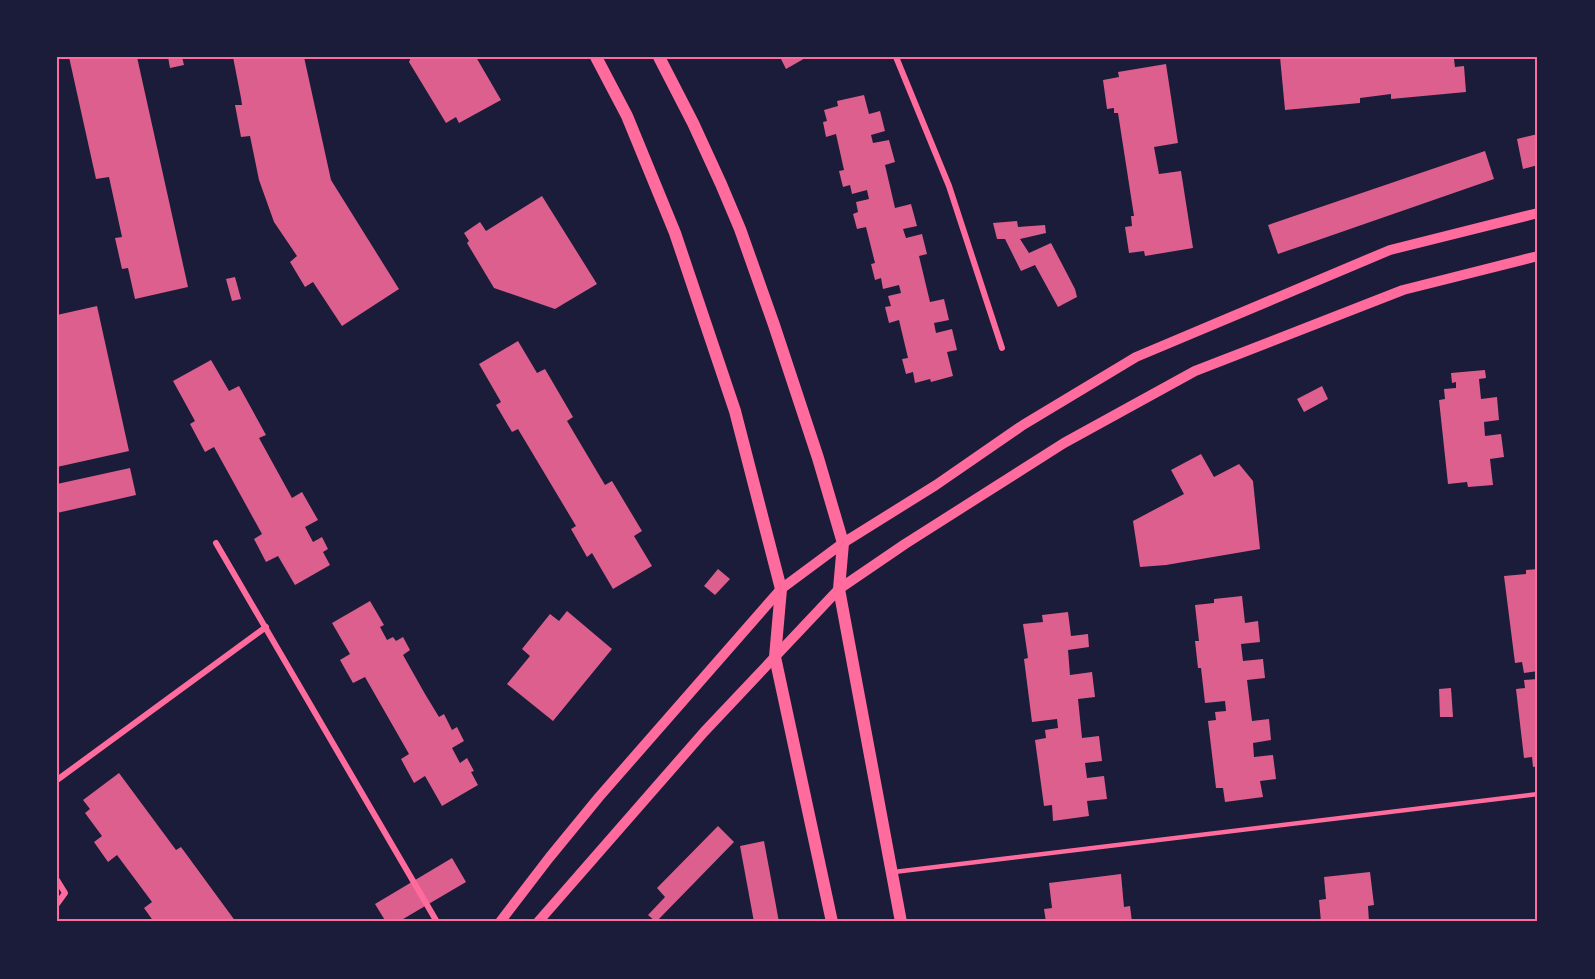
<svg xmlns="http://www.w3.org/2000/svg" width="1595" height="979" font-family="'Exo 2',sans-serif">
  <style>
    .building { fill: #dd5f8e }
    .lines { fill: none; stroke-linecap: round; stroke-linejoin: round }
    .service { stroke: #ff6b9d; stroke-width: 4.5 }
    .minor { stroke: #ff6b9d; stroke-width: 6 }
    .tertiary { stroke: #ff6b9d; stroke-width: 10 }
    .secondary { stroke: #ff6b9d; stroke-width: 12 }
    .neatline { fill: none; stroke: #ff6b9d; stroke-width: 2 }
  </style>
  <rect width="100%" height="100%" fill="#1b1b3a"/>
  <g class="building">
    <path d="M69,57h68l51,230 -53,12 -7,-31 -6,1 -7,-31 7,-1 -13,-60 -13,2z"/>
    <path d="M168,57h14l2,8 -14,3z"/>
    <path d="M233,57h71l27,123 68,109 -57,37 -29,-44 -8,5 -15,-25 7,-6 -23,-34 -15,-42 -9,-44 -9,1 -6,-32h7l-1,-7z"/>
    <path d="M411,57h65l25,43 -42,23 -3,-6 -10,6 -37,-61z"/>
    <path d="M780,57h27l-21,12z"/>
    <path d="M1280,57h183v2h-9l1,8 9,-1 2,26 -75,7v-5l-31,4v5l-75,7z"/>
    <path d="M1166,64l12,79 -24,4 5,27 22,-3 12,77 -48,8 -1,-5 -15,2 -4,-26 7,-1 -1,-10h3l-16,-103h-4v-5l-7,1 -4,-29 16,-3 -1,-5z"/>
    <path d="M864,95l5,19 11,-3 5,20 -14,4 2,8 16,-3 6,22 -10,3 10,43 16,-4 6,22 -14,3 3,9 16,-4 5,20 -8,2 11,46 14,-3 5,21 -15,3 2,10 16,-4 5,21 -10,2 6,24 -22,6 -1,-3 -15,4 -2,-11 -7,2 -4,-15 6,-1 -9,-38 -10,3 -4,-16 6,-1 -3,-10 13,-3 -2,-8 -16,4 -2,-11 -6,2 -4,-16 4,-1 -9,-36 -9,2 -4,-15 5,-2 -2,-10 13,-3 -2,-9 -15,4 -2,-9 -7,2 -4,-16 5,-1 -8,-36 -10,3 -3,-15 4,-1 -3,-11 14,-4 -1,-5z"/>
    <path d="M1538,134v31l-15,4 -6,-30z"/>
    <path d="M1485,151l9,28 -216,75 -10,-29z"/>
    <path d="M542,196l55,88 -42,25 -61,-21 -27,-45 2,-2 -5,-8 16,-11 6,9z"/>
    <path d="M1017,221l1,6 27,-2 1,8 -26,6 9,14 22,-10 24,46 2,8 -19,10 -23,-42 -14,6 -16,-32h-8l-4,-16z"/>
    <path d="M235,277l6,22 -9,2 -6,-22z"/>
    <path d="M97,306l32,145 -72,16v-152z"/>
    <path d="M518,341l19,32 8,-4 28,48 -6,4 38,64 7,-4 30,50 -8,5 18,30 -39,23 -21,-36 -5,4 -16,-28 5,-3 -58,-97 -6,3 -16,-27 5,-3 -22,-38z"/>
    <path d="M211,360l18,31 10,-5 27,49 -7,3 33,60 10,-6 16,28 -13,7 8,15 9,-5 6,12 -5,3 7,13 -35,20 -17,-29 -12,6 -12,-23 8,-5 -48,-87 -9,5 -15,-28 5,-3 -22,-40z"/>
    <path d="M1485,370l1,8 -7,1 2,20 16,-2 2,23 -15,2 1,14 16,-2 3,23 -14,2 3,26 -25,2 -1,-5 -19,2 -9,-84 6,-1 -1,-10 12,-1v-6l-4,1 -1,-10z"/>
    <path d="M1322,386l6,13 -24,13 -7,-13z"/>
    <path d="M1201,454l13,23 25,-13 14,17 7,68 -94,16 -26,2 -7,-46 51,-27 -13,-24z"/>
    <path d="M130,468l6,27 -79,18v-29z"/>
    <path d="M718,569l12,10 -15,16 -11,-9z"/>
    <path d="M1538,569v102l-14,2 -2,-11 -7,1 -11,-87 22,-2v-4z"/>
    <path d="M1242,596l3,27 13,-2 2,21 -19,2 2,17 20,-2 2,19 -18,2 5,41 17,-2 2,21 -18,3 1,14 19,-2 3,24 -16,2 3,16 -38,5 -2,-14h-7l-8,-67 8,-1 -1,-8 11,-1 -1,-10 -20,2 -4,-35h-3l-3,-27h4l-4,-36 19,-2v-4z"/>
    <path d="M370,601l14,24 -4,2 7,13 6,-3 3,4 7,-4 7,13 -7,5 22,39 14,23 5,-3 8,16 5,-3 7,14 -12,7 8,15 7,-5 7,13 -3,1 7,13 -36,21 -17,-30 -11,7 -13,-24 8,-5 -44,-77 -12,6 -13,-23 10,-6 -18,-31z"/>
    <path d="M567,611l45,38 -59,72 -46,-37 23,-28 -8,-7 28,-35 9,7z"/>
    <path d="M1068,612l3,24 17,-2 1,13 -21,3 2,25 22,-3 3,25 -17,2 4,39 17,-2 3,25 -17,2 2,15 17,-2 3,23 -20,2 2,15 -36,5 -1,-16 -8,1 -9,-66 11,-2 -1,-8 13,-2 -1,-9 -25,3 -8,-63 4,-1 -5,-34 20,-2 -1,-7z"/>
    <path d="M1538,679v87l-5,1 -1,-10 -8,1 -8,-69 9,-1 -1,-8z"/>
    <path d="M1451,688l2,29h-13l-1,-28z"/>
    <path d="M119,773l57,77 5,-3 55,75h-82l-10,-14 8,-6 -35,-47 -9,7 -14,-20 8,-6 -17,-23 5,-4 -7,-9z"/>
    <path d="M718,826l16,16 -78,80 -8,-7 17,-18 -8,-9z"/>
    <path d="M764,841l15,81h-25l-14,-76z"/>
    <path d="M452,858l14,24 -68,40h-12l-11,-18z"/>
    <path d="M1370,872l4,33 -6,1 1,16h-48l-2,-22 7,-1 -2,-22z"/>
    <path d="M1121,874l3,33 6,-1 2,16h-86l-2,-13 8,-1 -3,-25z"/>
  </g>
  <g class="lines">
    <path class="service" d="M894,872l644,-78"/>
    <g class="minor">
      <path d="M896,57l53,129 53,162"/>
      <path d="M216,543l221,379"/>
      <path d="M57,780l209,-153"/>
      <path d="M57,880l8,13 -8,11"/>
    </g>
    <g class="tertiary">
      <path d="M500,922l49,-64 50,-61 182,-208 62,-46 93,-58 87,-60 113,-68 254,-107 148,-37"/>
      <path d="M538,922l166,-190 135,-143 66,-45 159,-101 131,-72 208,-81 135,-34"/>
    </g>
    <g class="secondary">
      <path d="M596,57l31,59 48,117 60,178 46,178 -6,68 57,265"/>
      <path d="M659,57l34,66 28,61 19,45 34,96 44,133 25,85 -4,46 62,333"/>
    </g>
  </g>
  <rect width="1595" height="979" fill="none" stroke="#1b1b3a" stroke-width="117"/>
  <rect x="58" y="58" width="1478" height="862" class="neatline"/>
</svg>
